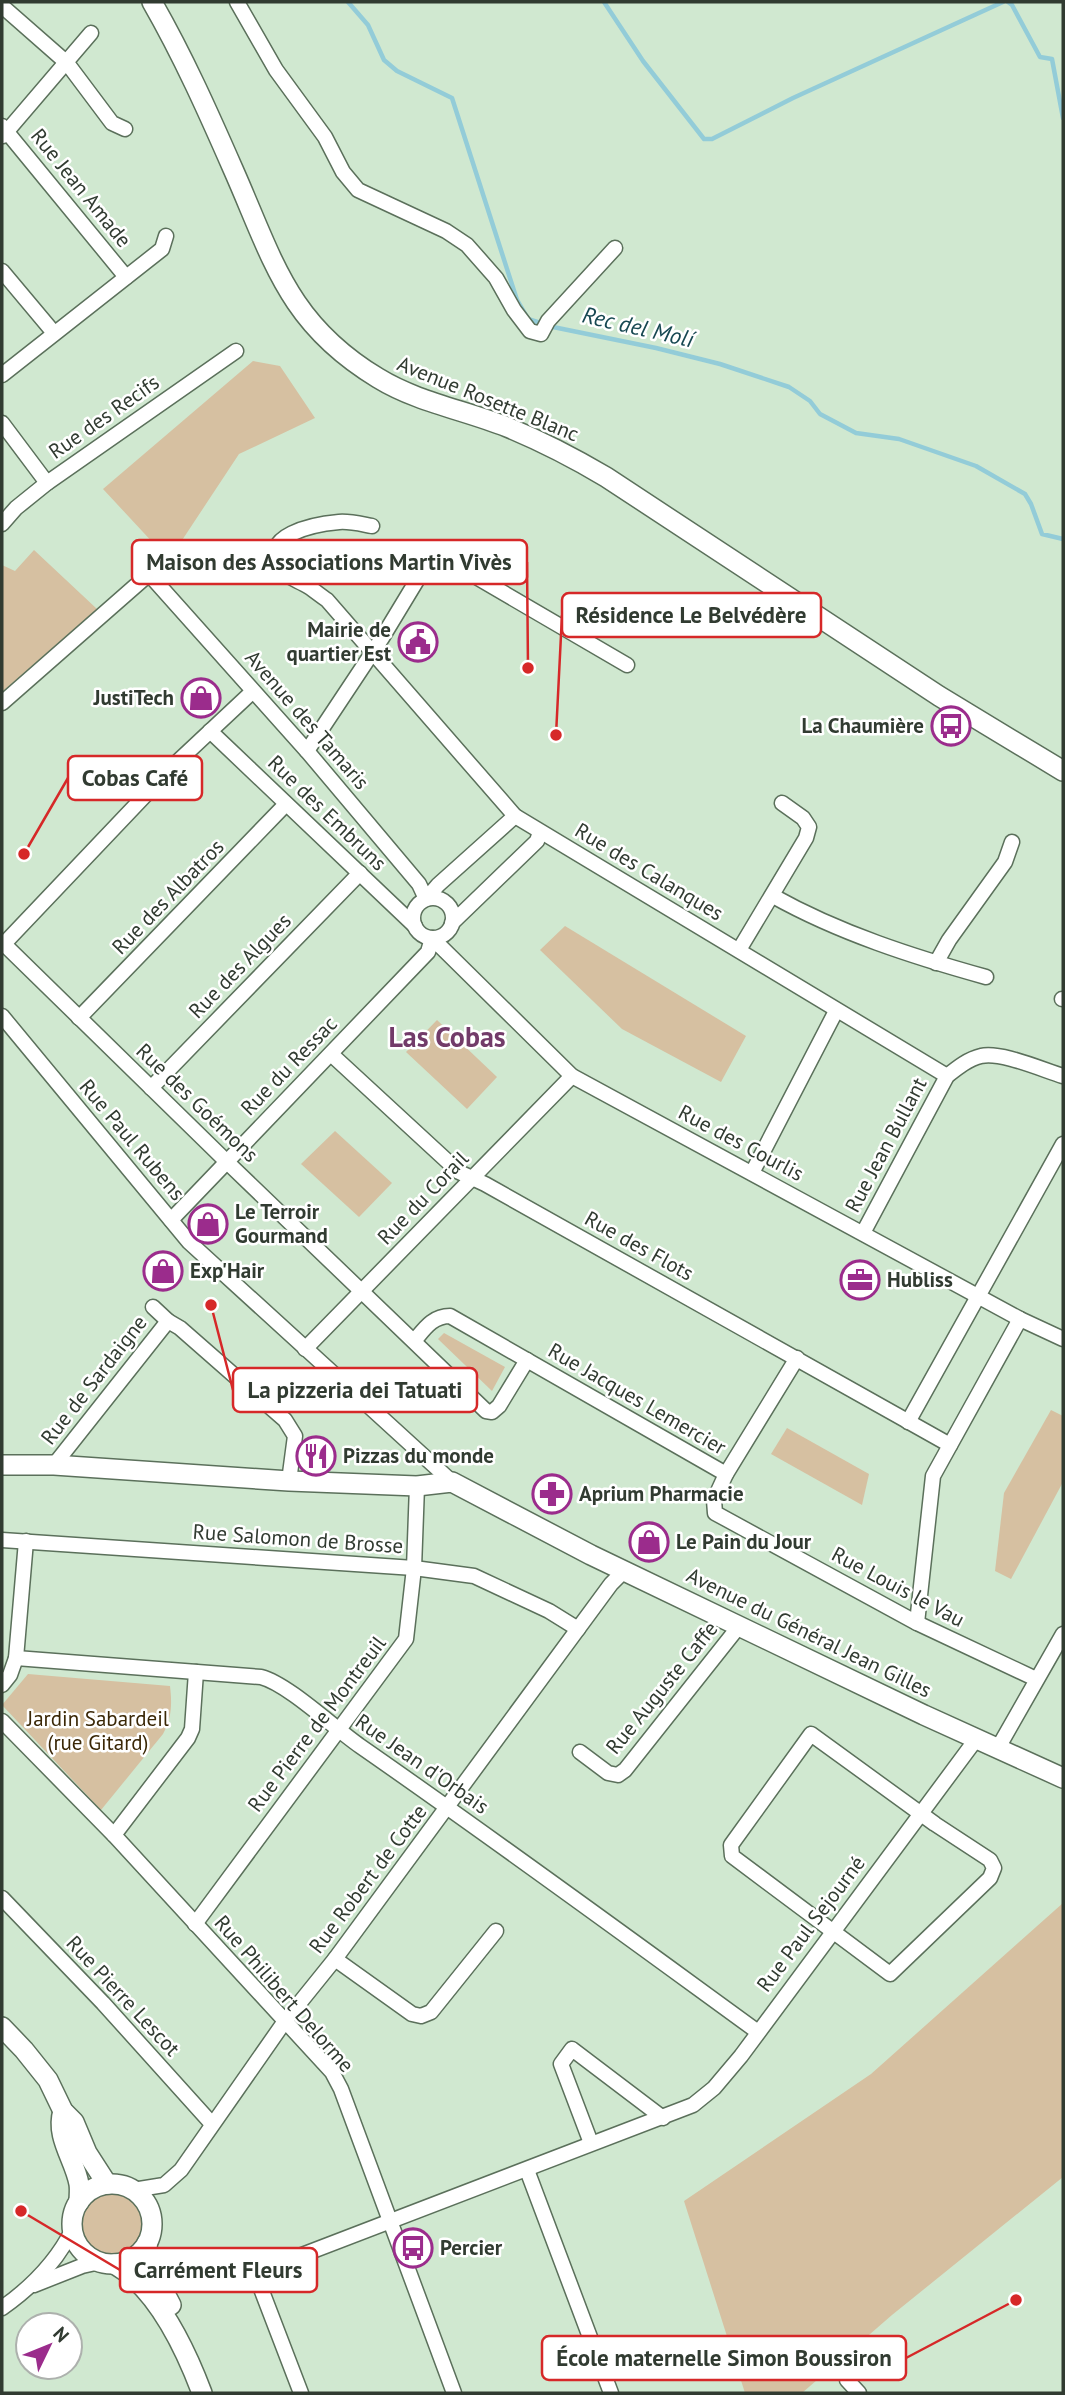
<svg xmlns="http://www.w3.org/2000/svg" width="1065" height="2395" font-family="'PT Sans',sans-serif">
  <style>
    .green { fill: #d6c0a1 }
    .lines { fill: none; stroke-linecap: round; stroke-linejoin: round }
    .stream { stroke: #93ccd8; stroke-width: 4.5 }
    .street-casing { stroke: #5b705b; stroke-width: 17 }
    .secondary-casing { stroke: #5b705b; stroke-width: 22 }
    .street { stroke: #fff; stroke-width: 14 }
    .secondary { stroke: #fff; stroke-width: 19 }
    .labels { text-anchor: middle; stroke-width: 5; stroke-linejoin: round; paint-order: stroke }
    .street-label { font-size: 21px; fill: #313b31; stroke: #fff }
    .poi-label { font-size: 21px; font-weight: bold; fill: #313b31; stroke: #fff; text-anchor: start }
    .park-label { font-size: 21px; fill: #3a2706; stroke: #fff }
    .water-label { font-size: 23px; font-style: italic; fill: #174852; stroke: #fff }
    .district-label { font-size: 28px; font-weight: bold; fill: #723b69; stroke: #fff }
    .leader { fill: none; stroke: #d62828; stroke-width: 2.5 }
    .callout-dot { fill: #d62828; stroke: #fff; stroke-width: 2.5 }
    .callout { fill: #fff; stroke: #d62828; stroke-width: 2.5 }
    .callout-label { font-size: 23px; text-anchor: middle; font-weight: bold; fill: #313b31 }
  </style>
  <rect width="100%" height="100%" fill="#d0e8d0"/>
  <g class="green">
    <path d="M253,361l27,5 35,52 -76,36 -70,106 -66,-71z"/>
    <path d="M34,550l63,59 -95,83v-127l13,6z"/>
    <path d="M565,926l181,110 -25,46 -99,-53 -82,-79z"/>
    <path d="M437,1020l60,57 -30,32 -61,-57z"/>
    <path d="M335,1131l57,52 -33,34 -58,-53z"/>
    <path d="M444,1333l61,34 -13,24 -54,-52z"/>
    <path d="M1051,1410l12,6v66l-52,97 -16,-8 9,-78z"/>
    <path d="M787,1428l82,46 -7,31 -91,-51z"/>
    <path d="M28,1674l142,12c2,18 2,31 -7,48l-62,76 -99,-105z"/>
    <path d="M1063,1903v274l-171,138 -90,78h-57l-61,-192 187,-127z"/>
    <circle cx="113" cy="2223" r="31"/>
  </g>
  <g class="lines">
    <g class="stream">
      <path d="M348,2l20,23 16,35 13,11 55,27 65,202 11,19 25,8 103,21 64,16 69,23 21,14 10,13 36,19 43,6 77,27 49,28 6,10 11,30 21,5"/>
      <path d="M604,2l39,59 61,78h8l81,-41 210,-96"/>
      <path d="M1008,2l4,3 28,52 12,2 11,59"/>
    </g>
    <g class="street-casing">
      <g id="street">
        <path d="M237,2l39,68 49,67 18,35 15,18 88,41 21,14 29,33 18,32 16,21 11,3 7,-13 67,-73"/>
        <path d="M2,6l65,57 45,60 13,6"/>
        <path d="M2,126l124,151"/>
        <path d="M3,136l88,-103"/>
        <path d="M2,271l52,62"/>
        <path d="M2,375l160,-126 4,-13"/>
        <path d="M2,423l45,60"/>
        <path d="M2,524l14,-16 31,-25 189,-132"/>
        <path d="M372,526c-11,-2 -23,-5 -33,-4 -23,2 -84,13 -58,48 7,8 19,11 28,17 6,4 12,9 18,13l188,216 432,260"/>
        <path d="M2,703l147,-129 158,177 112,133 7,15 12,-14 77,-69"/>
        <path d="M210,731l205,195"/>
        <path d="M307,751l75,-113 46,-76 14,-5 185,108"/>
        <path d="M773,896c66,37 141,61 213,81"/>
        <circle cx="433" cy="918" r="20"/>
        <path d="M452,923l85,-82 3,-9"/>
        <path d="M4,944l223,218 259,249 6,1 7,-6 28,-46"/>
        <path d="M2,946l172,-181 78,-73"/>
        <path d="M739,950l67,-112 3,-11 -6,-9 -21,-15"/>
        <path d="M936,963l13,-23 56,-78 7,-20"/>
        <path d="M1062,999h1"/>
        <path d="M2,1016l187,226 263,240"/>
        <path d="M79,1018l207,-214"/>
        <path d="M331,1054l128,118 26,12 465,261"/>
        <path d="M151,1088l209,-215"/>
        <path d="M752,1173l84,-162"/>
        <path d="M171,1220l257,-268 4,-14 140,138 448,243 43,20"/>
        <path d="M863,1233l84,-157c10,-8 21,-17 34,-20 19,-5 62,14 82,20"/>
        <path d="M153,1307l15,14"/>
        <path d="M415,1340c10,-12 18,-24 35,-24l276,158"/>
        <path d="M305,1349l267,-273"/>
        <path d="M797,1358l-71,116 -12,26 1,13 202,110 119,56"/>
        <path d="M908,1422l155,-278"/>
        <path d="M54,1465l114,-144 12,7 105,92 10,16 -6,45"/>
        <path d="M2,1540l412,28 60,8 75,35 29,18"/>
        <path d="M917,1623l16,-147 87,-157"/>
        <path d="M16,1658l245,19c27,7 73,51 99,69 134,93 266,190 398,286"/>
        <path d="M2,1685l8,-10 6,-17 10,-117"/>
        <path d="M2,1721l112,114 218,237 9,17 113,304"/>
        <path d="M811,1734l124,90 55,36 4,8 -4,10 -100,96 -158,-118 -1,-11z"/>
        <path d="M998,1748l65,-114"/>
        <path d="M580,1752l28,21 10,2 7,-5 115,-145"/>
        <path d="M114,1835l74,-97 4,-9 4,-57"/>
        <path d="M2,1898l101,105 109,121"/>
        <path d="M195,1924l211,-285 8,-71 3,-82"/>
        <path d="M335,1959l77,55 9,2 10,-4 65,-81"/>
        <path d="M591,2143l-30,-79 11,-15 91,69"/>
        <path d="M527,2170l84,223"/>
        <path d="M133,2190l31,-5 17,-15 104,-149 50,-62 276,-375 13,-13"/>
        <path d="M34,2285l48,-19 18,-4"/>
        <path d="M2,2308c30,-21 54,-45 71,-79"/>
        <path d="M847,2380l12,13"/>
        <path d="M301,2393l-46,-120 438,-168 21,-17 27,-32 236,-318"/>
      </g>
    </g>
    <g class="secondary-casing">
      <g id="secondary">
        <path d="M152,2c31,54 56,110 81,167 40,90 54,154 145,209 39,24 86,32 129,49 34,14 67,31 99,50l333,219 124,75"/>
        <path d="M2,1465h52l235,16 128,5 35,-4 139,73 333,160 139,63"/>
        <path d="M2,2027l22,23 24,30 15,31 11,11 13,31 20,31"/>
        <path d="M63,2111c-8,26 12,49 16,73 1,6 0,12 0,18"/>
        <circle cx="112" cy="2224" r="40"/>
        <path d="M147,2243l1,18 23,44"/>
        <path d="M114,2264c43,24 71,84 88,129"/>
      </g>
    </g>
    <use href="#street" class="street"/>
    <use href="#secondary" class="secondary"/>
  </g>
  <defs>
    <g id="civic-ring" transform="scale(2.0125)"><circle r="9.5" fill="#fff" stroke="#9b2c8c" stroke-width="1.5"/><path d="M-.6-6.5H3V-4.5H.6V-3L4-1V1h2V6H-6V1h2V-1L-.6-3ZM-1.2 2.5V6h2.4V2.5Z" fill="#9b2c8c"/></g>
    <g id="shop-ring" transform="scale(2.0125)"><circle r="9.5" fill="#fff" stroke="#9b2c8c" stroke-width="1.5"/><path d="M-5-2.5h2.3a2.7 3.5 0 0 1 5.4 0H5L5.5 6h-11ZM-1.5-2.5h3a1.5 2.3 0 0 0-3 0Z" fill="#9b2c8c"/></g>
    <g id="bus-ring" transform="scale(2.0125)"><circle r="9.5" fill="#fff" stroke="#9b2c8c" stroke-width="1.5"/><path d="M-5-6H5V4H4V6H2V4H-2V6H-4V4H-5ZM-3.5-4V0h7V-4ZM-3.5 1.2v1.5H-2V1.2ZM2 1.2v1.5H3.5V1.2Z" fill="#9b2c8c"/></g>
    <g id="office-ring" transform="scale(2.0125)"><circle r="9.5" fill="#fff" stroke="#9b2c8c" stroke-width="1.5"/><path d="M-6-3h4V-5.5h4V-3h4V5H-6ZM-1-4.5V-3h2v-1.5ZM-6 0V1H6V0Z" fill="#9b2c8c"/></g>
    <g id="restaurant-ring" transform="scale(2.0125)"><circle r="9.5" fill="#fff" stroke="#9b2c8c" stroke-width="1.5"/><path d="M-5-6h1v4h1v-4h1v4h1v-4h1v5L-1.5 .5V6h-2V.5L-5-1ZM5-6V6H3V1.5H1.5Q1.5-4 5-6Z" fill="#9b2c8c"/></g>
    <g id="pharmacy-ring" transform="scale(2.0125)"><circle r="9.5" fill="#fff" stroke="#9b2c8c" stroke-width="1.5"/><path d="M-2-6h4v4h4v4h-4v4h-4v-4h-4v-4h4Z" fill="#9b2c8c"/></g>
  </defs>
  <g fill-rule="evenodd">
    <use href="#civic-ring" x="418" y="642"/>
    <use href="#shop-ring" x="201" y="698"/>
    <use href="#bus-ring" x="951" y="726"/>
    <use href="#shop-ring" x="208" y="1224"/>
    <use href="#shop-ring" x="163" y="1271"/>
    <use href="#office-ring" x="860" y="1280"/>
    <use href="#restaurant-ring" x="316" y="1456"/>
    <use href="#pharmacy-ring" x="552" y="1494"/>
    <use href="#shop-ring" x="649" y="1542"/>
    <use href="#bus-ring" x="413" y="2248"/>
  </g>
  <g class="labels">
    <g class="street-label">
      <text transform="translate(81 188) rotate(51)" y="7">Rue Jean Amade</text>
      <text transform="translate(488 399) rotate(22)" y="7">Avenue Rosette Blanc</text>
      <text transform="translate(104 417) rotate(-35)" y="7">Rue des Recifs</text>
      <text transform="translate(307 720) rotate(49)" y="7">Avenue des Tamaris</text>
      <text transform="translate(327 813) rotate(44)" y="7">Rue des Embruns</text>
      <text transform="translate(649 872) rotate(31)" y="7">Rue des Calanques</text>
      <text transform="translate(168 897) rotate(-46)" y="7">Rue des Albatros</text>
      <text transform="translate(240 966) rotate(-46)" y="7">Rue des Algues</text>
      <text transform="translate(289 1066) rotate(-46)" y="7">Rue du Ressac</text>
      <text transform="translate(197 1103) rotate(44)" y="7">Rue des Goémons</text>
      <text transform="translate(132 1140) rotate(50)" y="7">Rue Paul Rubens</text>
      <text transform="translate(741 1143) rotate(28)" y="7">Rue des Courlis</text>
      <text transform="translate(886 1145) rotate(-62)" y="7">Rue Jean Bullant</text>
      <text transform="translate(423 1198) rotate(-46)" y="7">Rue du Corail</text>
      <text transform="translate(639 1246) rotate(29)" y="7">Rue des Flots</text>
      <text transform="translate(94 1380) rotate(-52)" y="7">Rue de Sardaigne</text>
      <text transform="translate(637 1399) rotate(30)" y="7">Rue Jacques Lemercier</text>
      <text transform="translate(298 1539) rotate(4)" y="7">Rue Salomon de Brosse</text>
      <text transform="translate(898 1587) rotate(28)" y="7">Rue Louis le Vau</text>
      <text transform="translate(809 1633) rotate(26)" y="7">Avenue du Général Jean Gilles</text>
      <text transform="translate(662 1688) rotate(-51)" y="7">Rue Auguste Caffe</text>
      <text transform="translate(317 1724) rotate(-53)" y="7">Rue Pierre de Montreuil</text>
      <text transform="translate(422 1764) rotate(35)" y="7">Rue Jean d'Orbais</text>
      <text transform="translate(368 1879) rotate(-53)" y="7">Rue Robert de Cotte</text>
      <text transform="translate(811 1924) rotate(-53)" y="7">Rue Paul Sejourné</text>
      <text transform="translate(284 1994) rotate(49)" y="7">Rue Philibert Delorme</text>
      <text transform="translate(123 1996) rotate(47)" y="7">Rue Pierre Lescot</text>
    </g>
    <g class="poi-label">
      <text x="391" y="637" text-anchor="end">Mairie de<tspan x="391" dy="24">quartier Est</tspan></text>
      <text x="174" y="705" text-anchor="end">JustiTech</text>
      <text x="924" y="733" text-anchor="end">La Chaumière</text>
      <text x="235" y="1219">Le Terroir<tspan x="235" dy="24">Gourmand</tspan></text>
      <text x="190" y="1278">Exp'Hair</text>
      <text x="887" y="1287">Hubliss</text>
      <text x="343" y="1463">Pizzas du monde</text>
      <text x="579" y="1501">Aprium Pharmacie</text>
      <text x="676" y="1549">Le Pain du Jour</text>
      <text x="440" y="2255">Percier</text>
    </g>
    <g class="park-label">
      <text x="98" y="1726">Jardin Sabardeil<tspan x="98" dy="24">(rue Gitard)</tspan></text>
    </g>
    <g class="water-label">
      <text transform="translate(638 327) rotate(13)" y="8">Rec del Molí</text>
    </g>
    <g class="district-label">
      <text x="447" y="1047">Las Cobas</text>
    </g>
  </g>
  <path class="leader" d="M528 668L527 562M556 735L562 615M24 854L68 778M211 1305L233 1390M21 2211L120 2270M1016 2300L906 2358"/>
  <g class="callout-dot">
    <circle cx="528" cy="668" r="7"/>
    <circle cx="556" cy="735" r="7"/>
    <circle cx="24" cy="854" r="7"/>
    <circle cx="211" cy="1305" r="7"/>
    <circle cx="21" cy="2211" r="7"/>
    <circle cx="1016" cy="2300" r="7"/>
  </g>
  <g class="callout">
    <rect x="132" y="540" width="395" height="44" rx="7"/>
    <rect x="562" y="593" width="259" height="44" rx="7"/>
    <rect x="68" y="756" width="134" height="44" rx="7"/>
    <rect x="233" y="1368" width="244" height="44" rx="7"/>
    <rect x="120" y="2248" width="197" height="44" rx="7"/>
    <rect x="542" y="2336" width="364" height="44" rx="7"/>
  </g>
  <g class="callout-label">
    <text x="329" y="570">Maison des Associations Martin Vivès</text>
    <text x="691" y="623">Résidence Le Belvédère</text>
    <text x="135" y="786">Cobas Café</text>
    <text x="355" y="1398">La pizzeria dei Tatuati</text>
    <text x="218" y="2278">Carrément Fleurs</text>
    <text x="724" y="2366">École maternelle Simon Boussiron</text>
  </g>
  <rect width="1065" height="2395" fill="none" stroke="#313b31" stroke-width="7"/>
  <g transform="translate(49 2346) rotate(47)"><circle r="33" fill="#ffffff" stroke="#adb1ad" stroke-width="2"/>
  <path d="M0-5L12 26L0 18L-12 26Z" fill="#9b2c8c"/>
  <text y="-10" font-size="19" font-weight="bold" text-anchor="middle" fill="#313b31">N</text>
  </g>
</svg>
